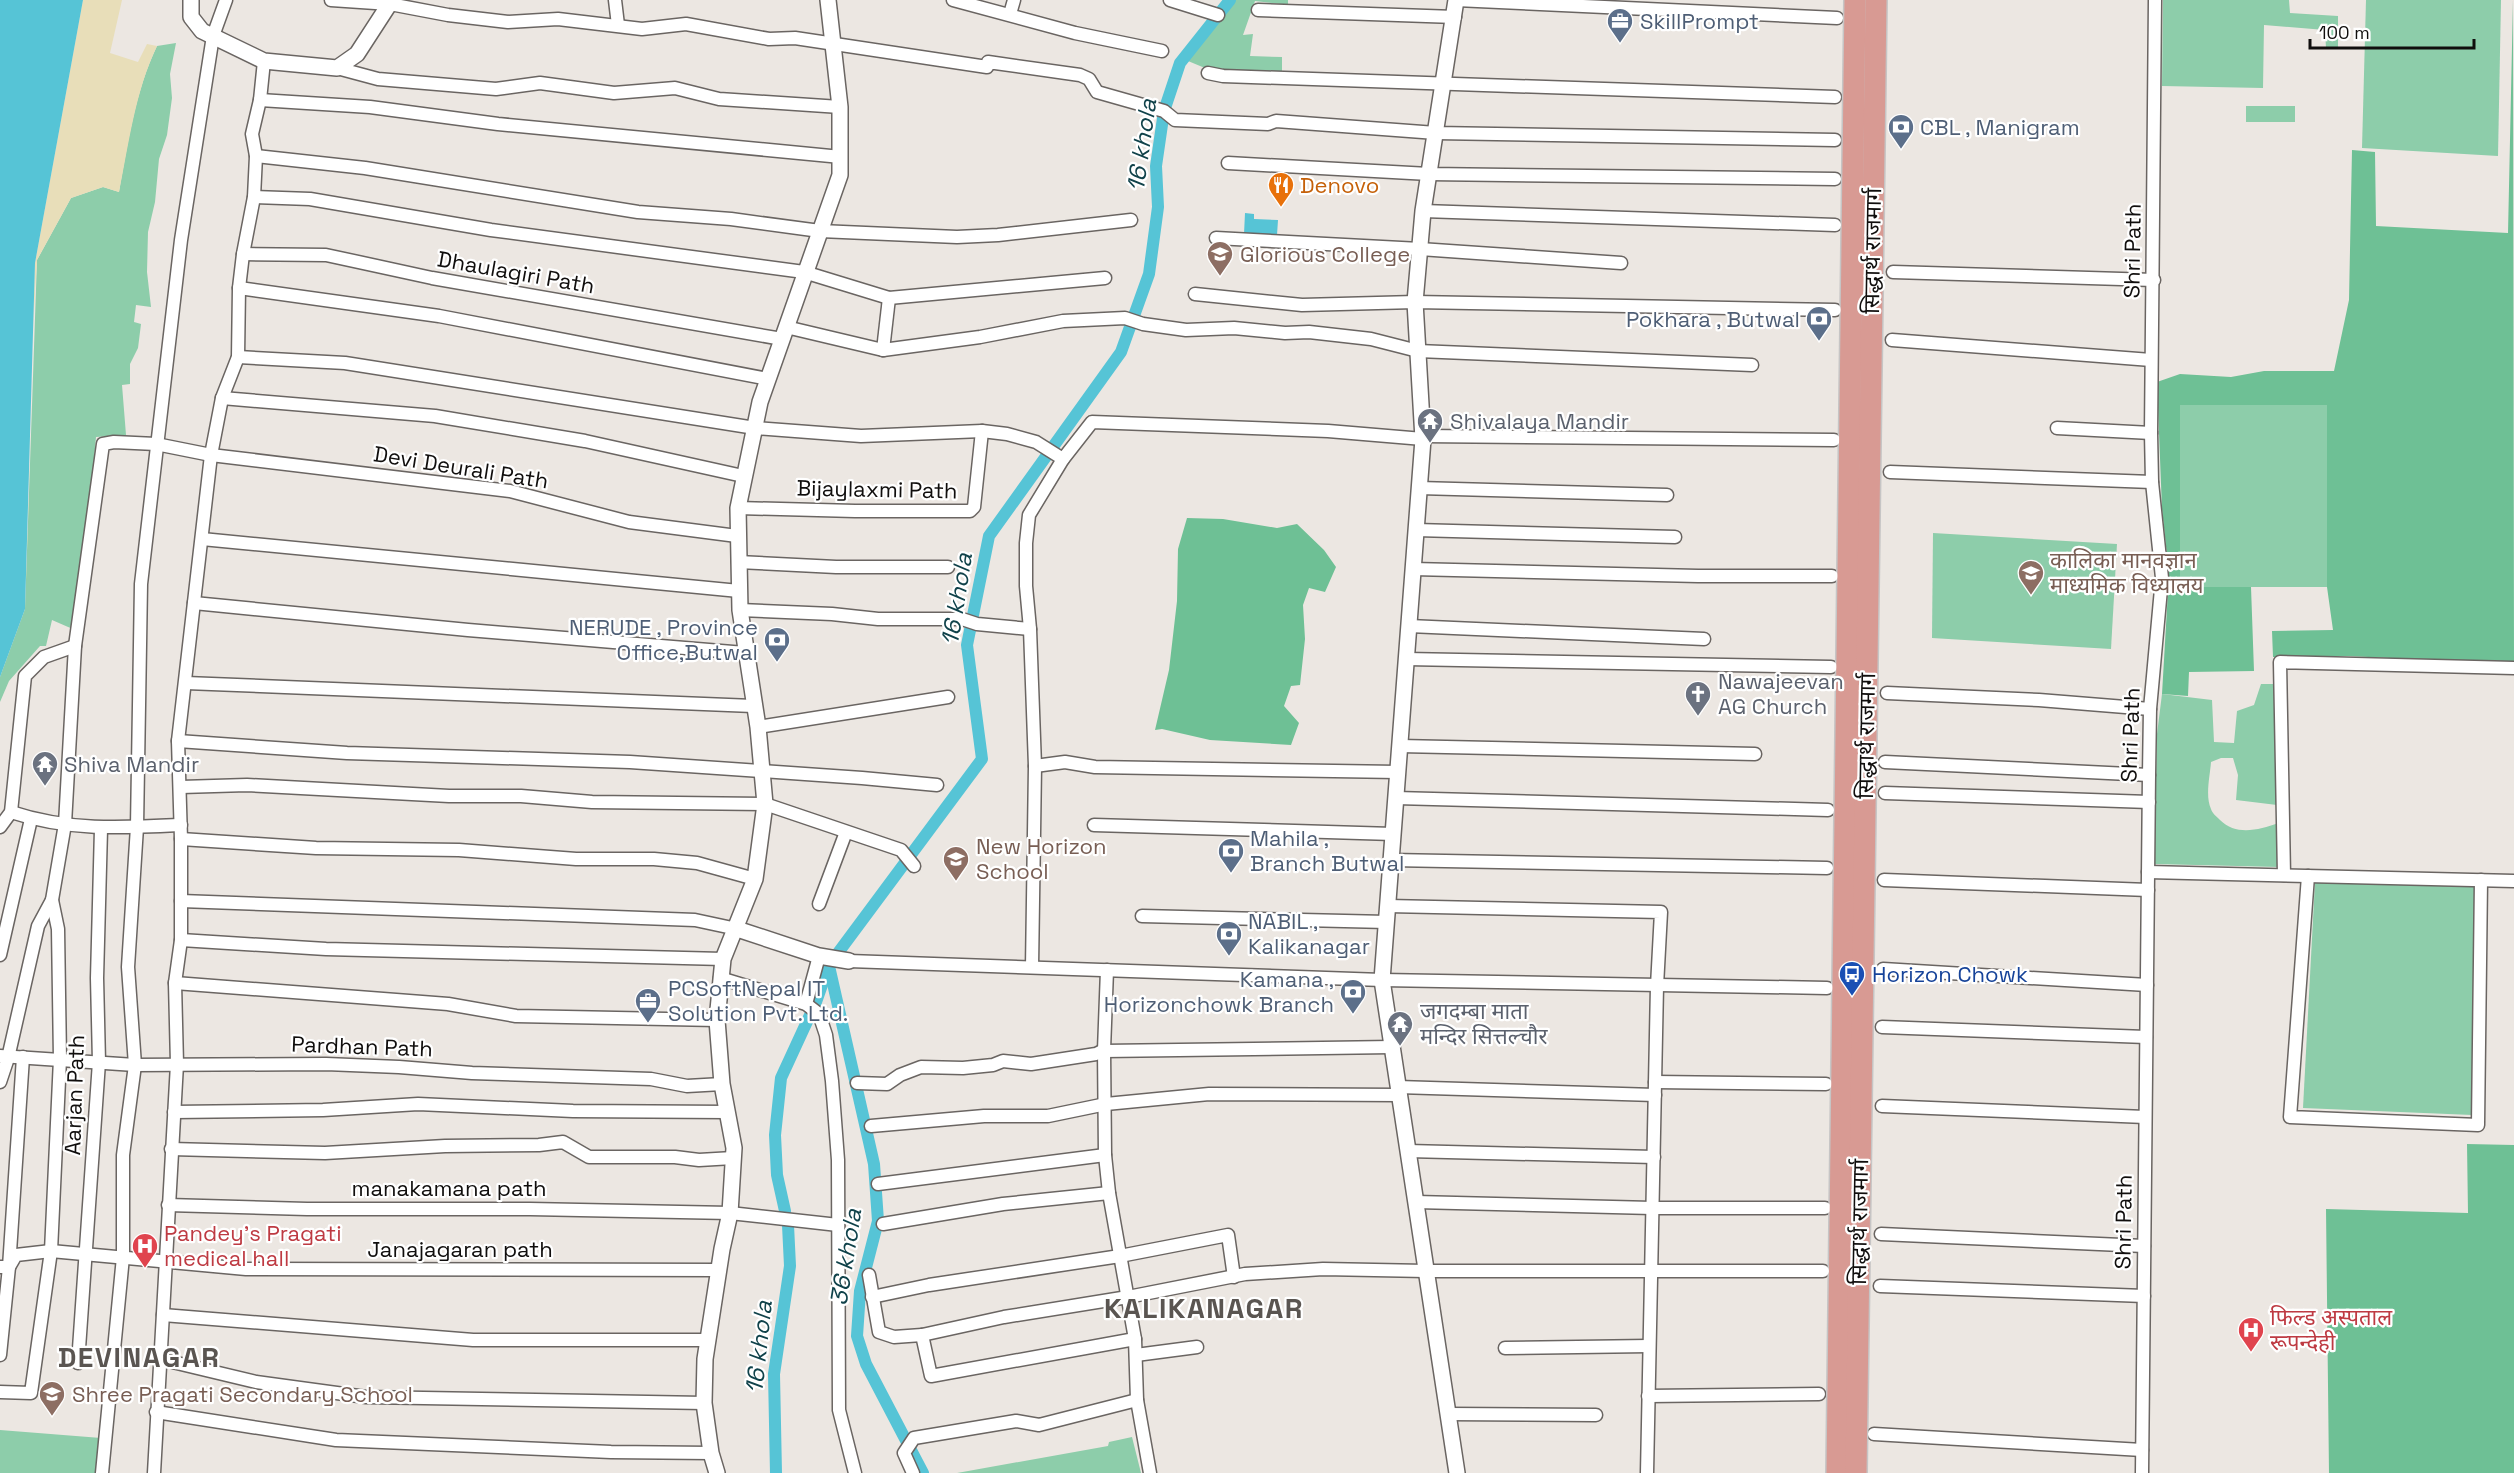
<svg xmlns="http://www.w3.org/2000/svg" width="2514" height="1473" font-family="'Space Grotesk','Noto Sans Devanagari',sans-serif">
  <style>
    .green { fill: #8dcdaa }
    .forest { fill: #6ec095 }
    .sand { fill: #e8deb9 }
    .water { fill: #56c4d6 }
    .lines { fill: none; stroke-linecap: round; stroke-linejoin: round }
    .canal { stroke: #56c4d6; stroke-width: 12 }
    .minor-casing { stroke: #6a6562; stroke-width: 15 }
    .tertiary-casing { stroke: #6a6562; stroke-width: 18 }
    .trunk-casing { stroke: #c6c5c5; stroke-width: 24 }
    .minor { stroke: #fff; stroke-width: 12 }
    .tertiary { stroke: #fff; stroke-width: 15 }
    .trunk { stroke: #d89a93; stroke-width: 21 }
    .labels { text-anchor: middle; stroke-width: 4.5; stroke-linejoin: round; paint-order: stroke }
    .service-label { font-size: 22px; fill: #4e5e75; stroke: #fff; text-anchor: start }
    .food-label { font-size: 22px; fill: #c56008; stroke: #fff; text-anchor: start }
    .street-label { font-size: 22px; fill: #100e0d; stroke: #fff }
    .education-label { font-size: 22px; fill: #785e54; stroke: #fff; text-anchor: start }
    .worship-label { font-size: 22px; fill: #5b616d; stroke: #fff; text-anchor: start }
    .transit-label { font-size: 22px; fill: #164399; stroke: #fff; text-anchor: start }
    .health-label { font-size: 22px; fill: #be3a42; stroke: #fff; text-anchor: start }
    .water-label { font-size: 24px; font-style: italic; fill: #10424a; stroke: #fff }
    .district-label { font-size: 28px; font-weight: bold; letter-spacing: 1.5px; fill: #5a5551; stroke: #fff }
  </style>
  <rect width="100%" height="100%" fill="#ece7e2"/>
  <g class="green">
    <path d="M1233,0h55v5l-33,-4 -12,34 10,-1 -3,22 32,1v17l-65,-1 -29,-12z"/>
    <path d="M2163,0h126l1,13 48,3v33l-12,-1 -1,-18 -61,-5 -1,63 -101,-2z"/>
    <path d="M2366,0h135l-3,156 -136,-8z"/>
    <path d="M176,43l-6,31 2,24 -5,37 -8,24 -4,43 -7,30 -1,40 4,35 -15,-2 -2,17 7,2 -3,24 -8,16v20l-8,1 4,50 -30,2 -10,116 -11,77 -23,-10 -6,26h-6l-31,35 -9,21v-25l25,-68 12,-349 34,-62 32,-11 16,5c9,-49 16,-100 38,-146z"/>
    <rect x="2246" y="106" width="49" height="16"/>
    <path d="M2327,404v183h-147v-182z"/>
    <path d="M1933,533l184,11 -6,105 -179,-11z"/>
    <path d="M2261,684h14l2,121 -41,-5 2,-25 -5,-17h-12l-10,4c-1,14 -6,34 0,47 1,4 6,8 9,11 16,16 39,10 58,3l1,44 -125,-3 3,-130 5,-40 50,6 2,42 20,1 3,-32 17,-6z"/>
    <path d="M2315,882l162,2 -5,231 -169,-7z"/>
    <path d="M0,1430l101,8 -3,35h-98z"/>
    <path d="M1132,1437l9,36h-184l151,-27 1,-4z"/>
  </g>
  <g class="forest">
    <path d="M2513,0l1,664 -166,-8 -75,1 -1,-26 61,-1 -6,-43v-182h-147v182h71l3,84 -65,1 -1,24 -26,-2 7,-120 -7,-65 -5,-127 23,-8 51,3 33,-6h70l15,-71 3,-150 23,2 1,74 132,7z"/>
    <path d="M1187,518l36,1 54,9 20,-4 27,26 12,17 -11,25 -16,-4 -6,17 2,34 -5,46 -9,1 -7,20 15,17 -8,22 -81,-5 -48,-11 -7,1 14,-60 8,-69 1,-52z"/>
    <path d="M2467,1144l47,1v328h-185l-3,-264 142,4z"/>
  </g>
  <path class="sand" d="M83,0h39l-12,53 28,9 9,-18 10,2c-22,46 -28,97 -38,146l-16,-5 -32,11 -34,62 -4,69 2,-66z"/>
  <g class="water">
    <path d="M0,0h83l-48,263 -10,346 -25,68z"/>
    <path d="M1245,213l9,1v5l24,1 -1,15 -33,-1z"/>
  </g>
  <g class="lines">
    <g class="canal">
      <path d="M829,966l45,198 4,57 -18,70 -3,45 9,28 57,109"/>
      <path d="M785,1211l-8,-36 -2,-40 6,-57 35,-76 13,-37 153,-206 -15,-114 22,-109 132,-184 28,-78 9,-67 -2,-41 8,-55 16,-48 50,-63"/>
      <path d="M776,1473l-2,-99 16,-108 -2,-41"/>
    </g>
    <g class="minor-casing">
      <g id="minor">
        <path d="M331,0l59,4 58,11 60,7 50,-3 84,10 44,-5 83,15 26,-1 192,29 1,-5 92,13 9,4 8,13 67,19 11,9 93,4 8,-3 160,12 399,7"/>
        <path d="M615,0l3,25"/>
        <path d="M953,0l122,33 87,18"/>
        <path d="M1170,0l48,15"/>
        <path d="M1456,0l381,18"/>
        <path d="M1258,10l197,7"/>
        <path d="M1010,14l4,-14"/>
        <path d="M337,68l41,11 118,10 44,-6 74,10 61,-5 44,11 121,8"/>
        <path d="M1208,73l15,3 612,21"/>
        <path d="M260,100l110,7 128,17 343,33"/>
        <path d="M256,156l109,12 273,44 93,7 89,12 137,6 41,-2 133,-15"/>
        <path d="M1228,163l201,11 406,5"/>
        <path d="M254,197l56,2 181,31 313,42 85,26 216,-20"/>
        <path d="M1423,211l412,14"/>
        <path d="M1216,238l204,11 201,14"/>
        <path d="M243,254l83,1 106,23 350,61"/>
        <path d="M1893,272l261,8"/>
        <path d="M239,288l200,28 329,63"/>
        <path d="M1195,294l107,11 113,-3 420,8"/>
        <path d="M786,327l97,23 97,-13 83,-16 62,-3 18,6 43,6 48,-2 51,5 24,-1 62,7 47,12 334,14"/>
        <path d="M1892,340l259,20"/>
        <path d="M883,350l6,-52"/>
        <path d="M238,357l107,6 410,65 106,8 121,-5 25,3 29,8 27,17 -34,56 -3,28v43l4,43 5,137 -3,201"/>
        <path d="M222,398l213,18 150,25 158,35"/>
        <path d="M2057,428l94,5"/>
        <path d="M1423,436l411,4"/>
        <path d="M1063,459l29,-37 236,9 95,8"/>
        <path d="M1890,472l262,10"/>
        <path d="M1419,488l248,7"/>
        <path d="M738,508l117,3h115l4,-4 8,-76"/>
        <path d="M1416,530l259,7"/>
        <path d="M202,539l537,52"/>
        <path d="M738,562l98,5h112"/>
        <path d="M1413,569l285,7h134"/>
        <path d="M194,603l274,27 277,23"/>
        <path d="M740,610l92,4 46,5h84l15,5 53,5"/>
        <path d="M1409,626l295,13"/>
        <path d="M1406,659l425,8"/>
        <path d="M186,683l567,23"/>
        <path d="M1887,693l152,7 111,9"/>
        <path d="M758,727l190,-30"/>
        <path d="M178,741l169,12 283,9 232,16 75,7"/>
        <path d="M1400,746l355,8"/>
        <path d="M1885,762l264,13"/>
        <path d="M1035,766l30,-4 30,5 303,5"/>
        <path d="M181,787l66,-2 202,11h72l71,6 173,2 136,46 13,16"/>
        <path d="M1885,793l264,9"/>
        <path d="M1396,798l432,12"/>
        <path d="M11,812c57,19 111,16 170,13"/>
        <path d="M1094,825l299,9"/>
        <path d="M0,827l11,-15 14,-136 19,-19 31,-11"/>
        <path d="M181,839l135,9 143,2 117,9h78l43,4 58,16"/>
        <path d="M1391,860l436,8"/>
        <path d="M2148,872l366,9"/>
        <path d="M2284,875l-4,-213 234,6"/>
        <path d="M2308,876l-18,241 188,8 3,-245"/>
        <path d="M1884,880l264,10"/>
        <path d="M181,901l514,19 42,9"/>
        <path d="M819,904l27,-72"/>
        <path d="M1388,906l273,6 -4,74 -10,487"/>
        <path d="M1142,916l245,6"/>
        <path d="M181,940l145,9 397,10"/>
        <path d="M0,955l31,-136"/>
        <path d="M849,961l533,19 445,8"/>
        <path d="M1883,969l264,16"/>
        <path d="M1107,970l-3,80 1,105 4,38 26,146 2,61 13,73"/>
        <path d="M720,978l86,26 13,10 7,21 6,46 6,79 1,250 16,63"/>
        <path d="M175,983l273,21 68,12 201,4"/>
        <path d="M806,1004l13,-48"/>
        <path d="M1882,1027l264,10"/>
        <path d="M1104,1051l288,-4"/>
        <path d="M0,1056l135,9 191,-1 73,3 73,6 179,6 36,7 35,-2"/>
        <path d="M0,1082l8,-24 30,-132 14,-26"/>
        <path d="M1655,1082l171,2"/>
        <path d="M857,1083l30,1 13,-9 21,-8 42,1 30,-3 10,-4 28,3 65,-10 8,-4"/>
        <path d="M1398,1087l257,8"/>
        <path d="M1882,1106l263,11"/>
        <path d="M174,1112l149,-2 95,-6 155,7 155,1"/>
        <path d="M871,1126l113,-10h64l58,-12 103,-10 190,1"/>
        <path d="M171,1149l154,4 120,-7 94,-1 24,-3 26,15h86l24,3 34,-2"/>
        <path d="M1408,1151l246,6"/>
        <path d="M878,1184l227,-29"/>
        <path d="M1416,1202l236,6h173"/>
        <path d="M168,1205l139,4h223l200,4 108,12"/>
        <path d="M883,1224l120,-20 106,-11"/>
        <path d="M1881,1234l263,12"/>
        <path d="M0,1267h9l7,-12 35,-4 195,18 473,1"/>
        <path d="M869,1275l10,57 15,5 28,-2 82,-18 124,-20 117,-23 78,-5 103,2h397"/>
        <path d="M1880,1286l264,10"/>
        <path d="M872,1297l57,-12 191,-29 108,-21 6,42"/>
        <path d="M163,1315l310,25h236"/>
        <path d="M922,1335l9,41 204,-37"/>
        <path d="M1505,1348l144,-2"/>
        <path d="M0,1355l9,-88 14,-210"/>
        <path d="M1136,1355l61,-8"/>
        <path d="M160,1359l96,23 110,15 338,6"/>
        <path d="M78,1363l21,-301 -2,-84 4,-149"/>
        <path d="M0,1392l31,1 20,-142 9,-192 -2,-130 -6,-29 13,-76 10,-178 28,-202 11,-2 42,2 55,11 299,36 119,31 108,14"/>
        <path d="M1648,1396l171,-2"/>
        <path d="M156,1412l180,28 275,12 100,1"/>
        <path d="M1448,1414l148,1"/>
        <path d="M1874,1434l268,16"/>
        <path d="M102,1473l21,-216v-102l12,-90 -7,-98 9,-140 4,-243 40,-344 32,-204 13,-36"/>
        <path d="M154,1473l23,-409 -2,-81 6,-43v-101l-3,-98 33,-286 11,-57 16,-41 1,-69 4,-34 11,-57 2,-41 -4,-22 8,-34 4,-39"/>
        <path d="M913,1473l-9,-20 10,-15 102,-17 23,4 98,-25"/>
        <path d="M2142,1473l7,-698 1,-66 12,-131 -10,-96 -1,-49 4,-433"/>
      </g>
    </g>
    <g class="tertiary-casing">
      <g id="tertiary">
        <path d="M191,0v17l11,14 62,30 73,7 20,-14 35,-54"/>
        <path d="M1456,0l-33,211 -8,91 8,137 -41,541 75,493"/>
        <path d="M737,929l82,27 30,5"/>
        <path d="M717,1473l-6,-20 -7,-50 1,-44 17,-110 8,-36 4,-65 -12,-64 -5,-64 6,-61 32,-80 10,-75 -7,-77 -18,-117 -2,-102 22,-106 80,-227v-68l-12,-107"/>
      </g>
    </g>
    <g class="trunk-casing">
      <g id="trunk">
        <path d="M1837,1473l18,-1473"/>
        <path d="M1856,1473l20,-1473"/>
      </g>
    </g>
    <use href="#minor" class="minor"/>
    <use href="#tertiary" class="tertiary"/>
    <use href="#trunk" class="trunk"/>
  </g>
  <defs>
    <g id="office-pin" transform="scale(1.35)"><path d="M0 17L-7.5 6A9.5 9.5 0 1 1 7.5 6Z" fill="#5c6f8a" stroke="#fff"/><path d="M-6-3h4V-5.5h4V-3h4V5H-6ZM-1-4.5V-3h2v-1.5ZM-6 0V1H6V0Z" fill="#fff"/></g>
    <g id="bank-pin" transform="scale(1.35)"><path d="M0 17L-7.5 6A9.5 9.5 0 1 1 7.5 6Z" fill="#5c6f8a" stroke="#fff"/><path d="M-6-4H6V4H-6ZM0-2.3a2.3 2.3 0 1 0 0 4.6a2.3 2.3 0 1 0 0-4.6Z" fill="#fff"/></g>
    <g id="restaurant-pin" transform="scale(1.35)"><path d="M0 17L-7.5 6A9.5 9.5 0 1 1 7.5 6Z" fill="#e8710a" stroke="#fff"/><path d="M-5-6h1v4h1v-4h1v4h1v-4h1v5L-1.5 .5V6h-2V.5L-5-1ZM5-6V6H3V1.5H1.5Q1.5-4 5-6Z" fill="#fff"/></g>
    <g id="school-pin" transform="scale(1.35)"><path d="M0 17L-7.5 6A9.5 9.5 0 1 1 7.5 6Z" fill="#8d6e63" stroke="#fff"/><path d="M0-5L7-2L0 1L-7-2ZM-4 1L0 2.5L4 1V4Q0 6-4 4Z" fill="#fff"/></g>
    <g id="temple-pin" transform="scale(1.35)"><path d="M0 17L-7.5 6A9.5 9.5 0 1 1 7.5 6Z" fill="#6b7280" stroke="#fff"/><path d="M0-6L5-2H3V0L6.5 2.5H4V6H1.5V3h-3V6H-4V2.5H-6.5L-3 0V-2H-5Z" fill="#fff"/></g>
    <g id="church-pin" transform="scale(1.35)"><path d="M0 17L-7.5 6A9.5 9.5 0 1 1 7.5 6Z" fill="#6b7280" stroke="#fff"/><path d="M-1.2-6h2.4v3.5h3.3v2.4h-3.3V6h-2.4V-.1h-3.3v-2.4h3.3Z" fill="#fff"/></g>
    <g id="bus-pin" transform="scale(1.35)"><path d="M0 17L-7.5 6A9.5 9.5 0 1 1 7.5 6Z" fill="#1a4fb4" stroke="#fff"/><path d="M-5-6H5V4H4V6H2V4H-2V6H-4V4H-5ZM-3.5-4V0h7V-4ZM-3.5 1.2v1.5H-2V1.2ZM2 1.2v1.5H3.5V1.2Z" fill="#fff"/></g>
    <g id="hospital-pin" transform="scale(1.35)"><path d="M0 17L-7.5 6A9.5 9.5 0 1 1 7.5 6Z" fill="#e0444e" stroke="#fff"/><path d="M-5-5h3v3.5h4V-5h3V5h-3V1.5h-4V5h-3Z" fill="#fff"/></g>
  </defs>
  <g fill-rule="evenodd">
    <use href="#office-pin" x="1620" y="21"/>
    <use href="#bank-pin" x="1901" y="127"/>
    <use href="#restaurant-pin" x="1281" y="185"/>
    <use href="#school-pin" x="1220" y="254"/>
    <use href="#bank-pin" x="1819" y="319"/>
    <use href="#temple-pin" x="1430" y="421"/>
    <use href="#school-pin" x="2031" y="573"/>
    <use href="#bank-pin" x="777" y="640"/>
    <use href="#church-pin" x="1698" y="694"/>
    <use href="#temple-pin" x="45" y="764"/>
    <use href="#bank-pin" x="1231" y="851"/>
    <use href="#school-pin" x="956" y="859"/>
    <use href="#bank-pin" x="1229" y="934"/>
    <use href="#bus-pin" x="1852" y="974"/>
    <use href="#bank-pin" x="1353" y="992"/>
    <use href="#office-pin" x="648" y="1001"/>
    <use href="#temple-pin" x="1400" y="1024"/>
    <use href="#hospital-pin" x="145" y="1246"/>
    <use href="#hospital-pin" x="2251" y="1330"/>
    <use href="#school-pin" x="52" y="1394"/>
  </g>
  <g class="labels">
    <g class="service-label">
      <text x="1640" y="29">SkillPrompt</text>
      <text x="1920" y="135">CBL , Manigram</text>
      <text x="1800" y="327" text-anchor="end">Pokhara , Butwal</text>
      <text x="758" y="635" text-anchor="end">NERUDE , Province<tspan x="758" dy="25">Office,Butwal</tspan></text>
      <text x="1250" y="846">Mahila ,<tspan x="1250" dy="25">Branch Butwal</tspan></text>
      <text x="1248" y="929">NABIL ,<tspan x="1248" dy="25">Kalikanagar</tspan></text>
      <text x="1334" y="987" text-anchor="end">Kamana ,<tspan x="1334" dy="25">Horizonchowk Branch</tspan></text>
      <text x="668" y="996">PCSoftNepal IT<tspan x="668" dy="25">Solution Pvt. Ltd.</tspan></text>
    </g>
    <g class="food-label">
      <text x="1300" y="193">Denovo</text>
    </g>
    <g class="street-label">
      <text transform="translate(1872 251) rotate(-89)" y="8">सिद्धार्थ राजमार्ग</text>
      <text transform="translate(2132 251) rotate(-89)" y="8">Shri Path</text>
      <text transform="translate(516 272) rotate(10)" y="8">Dhaulagiri Path</text>
      <text transform="translate(461 467) rotate(9)" y="8">Devi Deurali Path</text>
      <text transform="translate(877 489) rotate(1)" y="8">Bijaylaxmi Path</text>
      <text transform="translate(2130 735) rotate(-88)" y="8">Shri Path</text>
      <text transform="translate(1866 736) rotate(-89)" y="8">सिद्धार्थ राजमार्ग</text>
      <text transform="translate(362 1046) rotate(2)" y="8">Pardhan Path</text>
      <text transform="translate(74 1095) rotate(-88)" y="8">Aarjan Path</text>
      <text x="449" y="1196">manakamana path</text>
      <text transform="translate(1859 1222) rotate(-89)" y="8">सिद्धार्थ राजमार्ग</text>
      <text transform="translate(2123 1222) rotate(-89)" y="8">Shri Path</text>
      <text x="460" y="1257">Janajagaran path</text>
    </g>
    <g class="education-label">
      <text x="1240" y="262">Glorious College</text>
      <text x="2050" y="568">कालिका मानवज्ञान<tspan x="2050" dy="25">माध्यमिक विध्यालय</tspan></text>
      <text x="976" y="854">New Horizon<tspan x="976" dy="25">School</tspan></text>
      <text x="72" y="1402">Shree Pragati Secondary School</text>
    </g>
    <g class="worship-label">
      <text x="1450" y="429">Shivalaya Mandir</text>
      <text x="1718" y="689">Nawajeevan<tspan x="1718" dy="25">AG Church</tspan></text>
      <text x="64" y="772">Shiva Mandir</text>
      <text x="1420" y="1019">जगदम्बा माता<tspan x="1420" dy="25">मन्दिर सित्तल्चौर</tspan></text>
    </g>
    <g class="transit-label">
      <text x="1872" y="982">Horizon Chowk</text>
    </g>
    <g class="health-label">
      <text x="164" y="1241">Pandey's Pragati<tspan x="164" dy="25">medical hall</tspan></text>
      <text x="2270" y="1325">फिल्ड अस्पताल<tspan x="2270" dy="25">रूपन्देही</tspan></text>
    </g>
    <g class="water-label">
      <text transform="translate(1142 145) rotate(-82)" y="8">16 khola</text>
      <text transform="translate(957 599) rotate(-81)" y="8">16 khola</text>
      <text transform="translate(846 1257) rotate(-81)" y="8">36 khola</text>
      <text transform="translate(759 1347) rotate(-84)" y="8">16 khola</text>
    </g>
    <g class="district-label">
      <text x="1204" y="1318">KALIKANAGAR</text>
      <text x="139" y="1367">DEVINAGAR</text>
    </g>
  </g>
  <path d="M2310 39v9h164v-9" fill="none" stroke="#100e0d" stroke-width="3"/>
  <text x="2319" y="39" font-size="18" fill="#100e0d" stroke="#ffffff" stroke-width="4.5" paint-order="stroke">100 m</text>
</svg>
